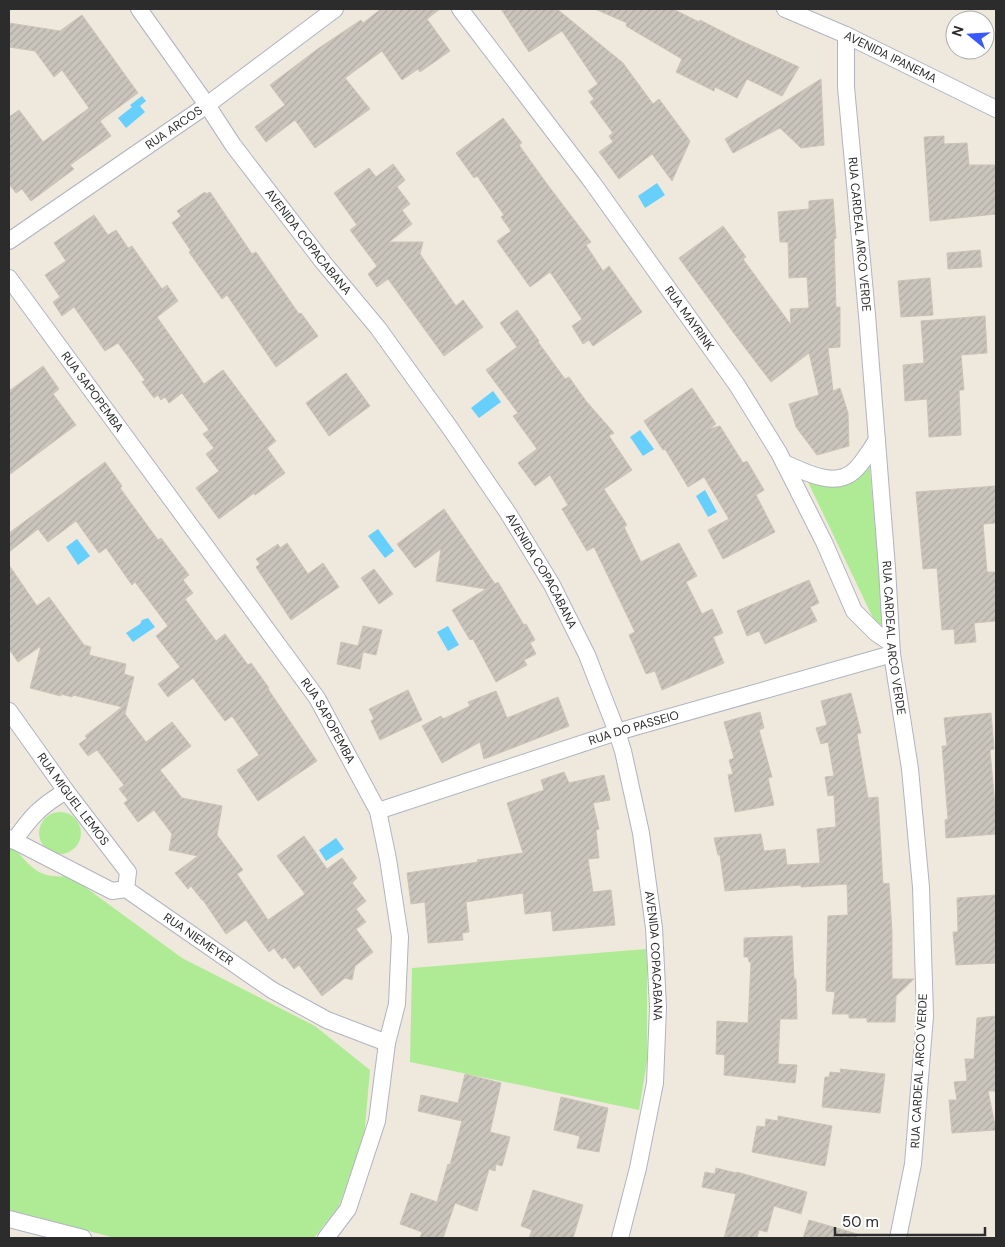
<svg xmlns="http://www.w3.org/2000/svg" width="1005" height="1247" font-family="'DM Sans',sans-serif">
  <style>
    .green { fill: #afeb94 }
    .water { fill: #66cffb }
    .building { fill: url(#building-hatch); stroke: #cbc4b6 }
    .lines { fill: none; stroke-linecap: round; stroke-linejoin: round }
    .minor-casing { stroke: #b1b3c1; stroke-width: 18 }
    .minor { stroke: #fff; stroke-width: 16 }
    .labels { text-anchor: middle; stroke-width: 4.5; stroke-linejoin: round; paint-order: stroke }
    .street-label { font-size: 12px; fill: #2c2c2c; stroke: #fff }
  </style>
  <defs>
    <pattern id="building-hatch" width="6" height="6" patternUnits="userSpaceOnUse" patternTransform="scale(1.25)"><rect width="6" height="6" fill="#cac5bc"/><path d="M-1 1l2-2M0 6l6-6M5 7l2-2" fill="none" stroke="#aea9a2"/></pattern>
  </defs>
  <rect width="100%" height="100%" fill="#efe8dd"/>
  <g class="green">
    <path d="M869,461l15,159 -4,5 -5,-3 -69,-144 25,9 23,-7z"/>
    <circle cx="60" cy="833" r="21"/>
    <path d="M9,846c11,6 14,14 23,21 11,10 24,10 38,9l112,82 133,68 55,44 -6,68 -25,68 -25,32h-199l-106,-28z"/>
    <path d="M646,949l1,16v96l-8,49 -229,-48 2,-94z"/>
  </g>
  <g class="water">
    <path d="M142,96l4,5 -6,5 5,6 -19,16 -8,-10 14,-11 -2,-2z"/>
    <path d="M657,183l8,12 -20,13 -7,-12z"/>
    <path d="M493,391l8,11 -22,16 -8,-10z"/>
    <path d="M640,430l14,19 -11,7 -13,-19z"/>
    <path d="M705,490l12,22 -9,5 -12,-21z"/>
    <path d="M378,529l16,22 -9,7 -17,-22z"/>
    <path d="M77,539l13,17 -12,9 -12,-18z"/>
    <path d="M148,618l7,9 -22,15 -7,-9 14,-9 2,-4z"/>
    <path d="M448,626l11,19 -11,6 -11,-19z"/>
    <path d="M336,838l8,11 -18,12 -7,-11z"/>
  </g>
  <g class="building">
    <path d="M381,9h59l-13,10 23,32 -30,21 -2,-3 -16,11 -20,-29 -37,27 25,31 -55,39 -20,-28 -29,22 -11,-15 30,-22 -15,-20 49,-37 42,-28 2,3z"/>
    <path d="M501,9h56l66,54 30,41 6,-5 31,42 -18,40 -20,-27 -33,25 -20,-27 14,-10 -4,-6 4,-3 -23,-31 4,-3 -6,-8 10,-7 -36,-53 -33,21z"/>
    <path d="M595,9h78l26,13 1,-2 37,19 62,28 -17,29 -35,-17 -10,19 -22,-11 -1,4 -38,-19 6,-13 -56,-33 1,-3z"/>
    <path d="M82,15l56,78 -38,28 11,15 -41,29 4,4 -43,32 -9,-12 -6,4 -7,-9v-67l10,-7 24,32 46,-34 -27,-38 -8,7 -19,-26 -26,-4v-24l51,8z"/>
    <path d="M821,79l3,66 -23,3 -21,-20 -47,25 -8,-14z"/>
    <path d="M503,118l19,25 -3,2 28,39 44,58 -5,3 17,26 6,-5 33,46 -49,34 -4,-6 -6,4 -11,-18 10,-7 -32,-47 -20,15 -33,-46 14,-10 -10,-14 3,-2 -27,-39 -3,2 -18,-25z"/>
    <path d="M944,136v8l23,-1 2,22h27v49l-66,7 -6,-84z"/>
    <path d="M393,164l12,16 -8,7 13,17 -8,6 10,14 -23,18h34l-3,12 36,52 7,-6 20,27 -39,29 -56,-77 -11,8 -9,-13 9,-8 -27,-36 7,-5 -23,-32 35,-25 7,9z"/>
    <path d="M205,192l1,2 4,-2 42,62 4,-2 43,62 2,-1 17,23 -42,31 -49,-72 -5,4 -33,-47 2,-1 -19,-28 9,-7 -4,-5z"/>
    <path d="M833,199l3,39 -2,1 2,68h4v40l-12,1 5,43 7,-3 8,25 1,33 -32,9 -21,-28 -7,-23 30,-9 -10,-42 -38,29 -35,-46 -57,-78 44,-32 23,31 -3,2 48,66 -1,-16 19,-1 -2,-31 -18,1 -1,-36h-8l-2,-30 31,-3v-8z"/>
    <path d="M94,215l14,20 8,-5 12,18 4,-2 30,43 5,-4 11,16 -21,16 47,67 19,-14 53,71 -9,7 18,25 -30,22 -1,-2 -35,26 -23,-31 23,-17 -13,-17 8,-6 -11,-14 6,-4 -27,-37 -13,10 -4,-6 -4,3 -3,-5 -4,3 -12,-16 3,-2 -27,-37 -13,8 -31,-44 -12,9 -9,-14 7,-5 -15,-22 21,-14 -12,-18z"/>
    <path d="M980,250l2,17 -34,2 -1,-16z"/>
    <path d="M930,278l3,37 -32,2 -3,-36z"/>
    <path d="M517,310l22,31 -1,1 27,37 4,-2 17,24 28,32 -5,3 23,34 -28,19 23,36 -3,2 17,35 38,-19 18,33 -11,6 16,32 10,-5 11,24 -10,4 11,26 -62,27 -7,-19 -9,3 -17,-39 6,-3 -41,-85 -7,4 -25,-42 6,-4 -18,-30 -15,11 -17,-23 19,-14 -24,-33 5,-3 -32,-43 31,-23 -17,-24z"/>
    <path d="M985,316l2,37 -26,2 3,35h-5l2,45 -32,2 -2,-38 -22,2 -2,-36 21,-2 -3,-42z"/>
    <path d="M43,366l16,23 -6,5 23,31 -67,50v-84z"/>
    <path d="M346,373l24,33 -41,30 -23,-33z"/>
    <path d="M692,388l24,36 -7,5 11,-3 23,37 4,-2 17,29 -8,5 19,37 -52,27 -15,-29 21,-11 -25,-42 -16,10 -23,-38 -2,1 -19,-29z"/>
    <path d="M105,462l17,24 -2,2 38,52 3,-2 28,37 -6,5 10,13 -8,6 31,42 9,-7 23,31 3,-2 18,25 -1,1 49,72 -59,40 -21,-31 22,-15 -27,-39 -7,5 -32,-43 -25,19 -10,-13 22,-17 -24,-31 12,-10 -33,-44 -3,3 -26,-37 -7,5 -23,-32 -28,21 -10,-13 -29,23v-19z"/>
    <path d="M996,486v37l-13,1 4,48h9v49l-22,2 2,19 -21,2 -1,-15 -12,1 -5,-62 -14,1 -7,-77z"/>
    <path d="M444,509l51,75 3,-2 26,43 2,-1 9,16 -5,3 6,11 -12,6 3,5 -31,17 -23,-43 -3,1 -18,-30 34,-21 -50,-8 5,-32 -26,19 -18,-24z"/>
    <path d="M287,543l21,31 15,-11 16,24 -48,33 -35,-53 4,-3 -4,-5 22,-15 2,4z"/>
    <path d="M9,565l28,41 12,-9 35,48 7,2 -2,8 37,9 -2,10 10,3 -9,37 21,28 26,-20 19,24 -31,24 22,28 40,8 -5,29 26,35 -6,4 31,46 37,-26 -28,-38 27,-20 23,33 15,-11 15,20 -5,5 14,18 -10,8 10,13 -10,7 17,23 -18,14 -3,14 -7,-2 -23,18 -23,-31 -5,4 -9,-12 -3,2 -8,-11 -5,4 -23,-32 -20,14 -23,-34h-1l-11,-14 -3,3 -13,-16 23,-17 -29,-6 3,-16 -18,-24 -16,12 -14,-19 4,-3 -9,-11 5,-4 -27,-35 -9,6 -9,-12 8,-6 -2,-2 37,-29 -49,-12 -1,2 -11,-3v2l-31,-8 11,-42 -23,16 -9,-13z"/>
    <path d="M374,569l19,25 -14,10 -18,-26z"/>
    <path d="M809,580l10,23 -9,4 7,14 -52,23 -6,-13 -12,5 -10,-25z"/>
    <path d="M363,626l19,4 -6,25 -13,-3 -3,17 -23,-5 4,-22 17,4z"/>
    <path d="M408,690l14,30 -42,20 -9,-19 3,-2 -5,-10z"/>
    <path d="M496,691l11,27 51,-21 11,29 -85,33 -4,-17 -38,21 -20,-37 19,-10 2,3 27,-13 -2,-4z"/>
    <path d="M851,693l10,40 -4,1 11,64 10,-1 5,87 6,-1 3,49v47h22l-18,17 -1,26h-28v-4h-18v-4h-17l3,-22 -9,-1 2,-75 20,-1 -1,-31 -46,3v-2l-76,6 -5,-36h-2l-4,-17 47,-4 3,17 21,-2 2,16 33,-2 -3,-34 19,-2 -2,-32 -6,1 -3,-19 9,-1 -6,-34 -7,2 -5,-16 11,-3 -6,-24z"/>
    <path d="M760,712l4,16 -5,2 13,47 -4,1 6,27 -39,7 -7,-37 5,-1 -4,-14 5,-2 -10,-36z"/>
    <path d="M991,713l3,36 -4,1 5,57h1v27l-50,4 -1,-18 3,-1 -6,-73h5l-3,-28z"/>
    <path d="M564,772l5,11 35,-8 6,25 -17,3 6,26 -3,1 3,28 -11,1 5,33 18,-2 4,35 -62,6 -2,-20 -26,3 -2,-21 -57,9 3,30 -7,1 1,7 -35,3 -3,-41 -14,2 -4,-31 71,-11 -1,-2 46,-7 -16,-50 37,-13 -3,-10z"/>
    <path d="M996,895v68l-40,2 -3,-33h5l-1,-34z"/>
    <path d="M792,936l2,43h2l1,40h-17l-2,45 19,1 -2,18 -71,-8 1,-20 -9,-1 1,-33 31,2 3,-61h-2l-1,-5h-4v-19z"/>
    <path d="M996,1016v75h-8l8,39 -44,3 -3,-33h8l-3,-18 13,-1 -2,-22h9l3,-41z"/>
    <path d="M840,1069l45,5 -5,39 -58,-6 3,-30h4l1,-5 11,1z"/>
    <path d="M465,1074l36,9 -11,49 20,5 -8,29 -6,-2 -1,7 -6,-2 -12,42 -22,-8 -12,35h-23l2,-6 -22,-8 11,-31 26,9 11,-38 2,1 12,-44 -44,-10 3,-16 37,8z"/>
    <path d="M561,1097l47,11 -9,44 -22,-4 3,-12 -26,-6z"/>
    <path d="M778,1116l54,10 -7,40 -73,-14 5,-26 8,1 1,-8 12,2z"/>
    <path d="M716,1168l20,5 1,-1 70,20 -6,22 -27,-8 -7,26 -8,-2 -2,8h-33l12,-44 -34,-7 3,-15 10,2z"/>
    <path d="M533,1190l50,15 -10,33h-44l3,-8 -11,-4z"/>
    <path d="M809,1220l48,14 -1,4h-53z"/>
  </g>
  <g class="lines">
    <g class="minor-casing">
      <g id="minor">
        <path id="s1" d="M139,9l68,96 26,40 90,117 55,66 72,100 58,85 44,72 35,70 30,77 6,19 18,82 13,95 4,79 -3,76 -17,85 -18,70"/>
        <path id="s2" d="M460,9l132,173 145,203 42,68 45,89 30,69 22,22 15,10"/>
        <path id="s3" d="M785,9l61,26 150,74"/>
        <path id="s4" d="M846,35v52l21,228 20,253 5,86 18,115 11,118 4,129 -12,148 -15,74"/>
        <path id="s5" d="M9,241l198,-136 128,-96"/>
        <path id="s6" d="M9,278l308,420 61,113 10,48 12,78 -3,67 -10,39 -10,78 -29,88 -22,29"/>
        <path d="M784,463c20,8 50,26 70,8 9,-8 16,-21 23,-31"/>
        <path id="s7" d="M9,711l57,80 62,81 -2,17"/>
        <path id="s8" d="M378,811l239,-79 275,-78"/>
        <path id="s9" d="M9,838l103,53 14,-2 146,101 55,30 60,23"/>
        <path d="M14,841c17,-25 27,-35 52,-50"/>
        <path d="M9,1219l74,19"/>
      </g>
    </g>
    <use href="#minor" class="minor"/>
  </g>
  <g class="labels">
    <g class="street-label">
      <text dy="4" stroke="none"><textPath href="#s3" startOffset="116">AVENIDA IPANEMA</textPath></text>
      <text dy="4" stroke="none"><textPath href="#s5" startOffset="200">RUA ARCOS</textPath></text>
      <text dy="4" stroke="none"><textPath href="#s4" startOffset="200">RUA CARDEAL ARCO VERDE</textPath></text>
      <text dy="4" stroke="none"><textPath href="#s1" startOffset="288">AVENIDA COPACABANA</textPath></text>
      <text dy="4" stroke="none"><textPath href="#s2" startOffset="385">RUA MAYRINK</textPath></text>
      <text dy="4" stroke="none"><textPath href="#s6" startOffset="141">RUA SAPOPEMBA</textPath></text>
      <text dy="4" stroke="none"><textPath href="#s1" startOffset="692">AVENIDA COPACABANA</textPath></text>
      <text dy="4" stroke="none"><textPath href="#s4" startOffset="605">RUA CARDEAL ARCO VERDE</textPath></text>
      <text dy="4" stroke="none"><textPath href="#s6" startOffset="546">RUA SAPOPEMBA</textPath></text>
      <text dy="4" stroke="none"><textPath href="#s8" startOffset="269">RUA DO PASSEIO</textPath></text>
      <text dy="4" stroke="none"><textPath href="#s7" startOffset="109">RUA MIGUEL LEMOS</textPath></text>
      <text dy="4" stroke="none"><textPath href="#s9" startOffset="218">RUA NIEMEYER</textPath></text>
      <text dy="4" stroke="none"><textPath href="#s1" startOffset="1098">AVENIDA COPACABANA</textPath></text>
      <text transform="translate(919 1071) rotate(-87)" y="4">RUA CARDEAL ARCO VERDE</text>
    </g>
  </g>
  <rect width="1005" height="1247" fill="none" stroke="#2c2c2c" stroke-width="20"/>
  <g transform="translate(970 35) rotate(288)"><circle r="24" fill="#ffffff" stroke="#ababab"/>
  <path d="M0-4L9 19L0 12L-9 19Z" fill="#3a58ff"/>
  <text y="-8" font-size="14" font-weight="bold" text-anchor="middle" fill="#2c2c2c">N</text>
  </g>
  <path d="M835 1227v8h150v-8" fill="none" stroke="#2c2c2c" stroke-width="2.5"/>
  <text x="842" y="1227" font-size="15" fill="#2c2c2c" stroke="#ffffff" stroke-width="4" paint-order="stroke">50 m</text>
</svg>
